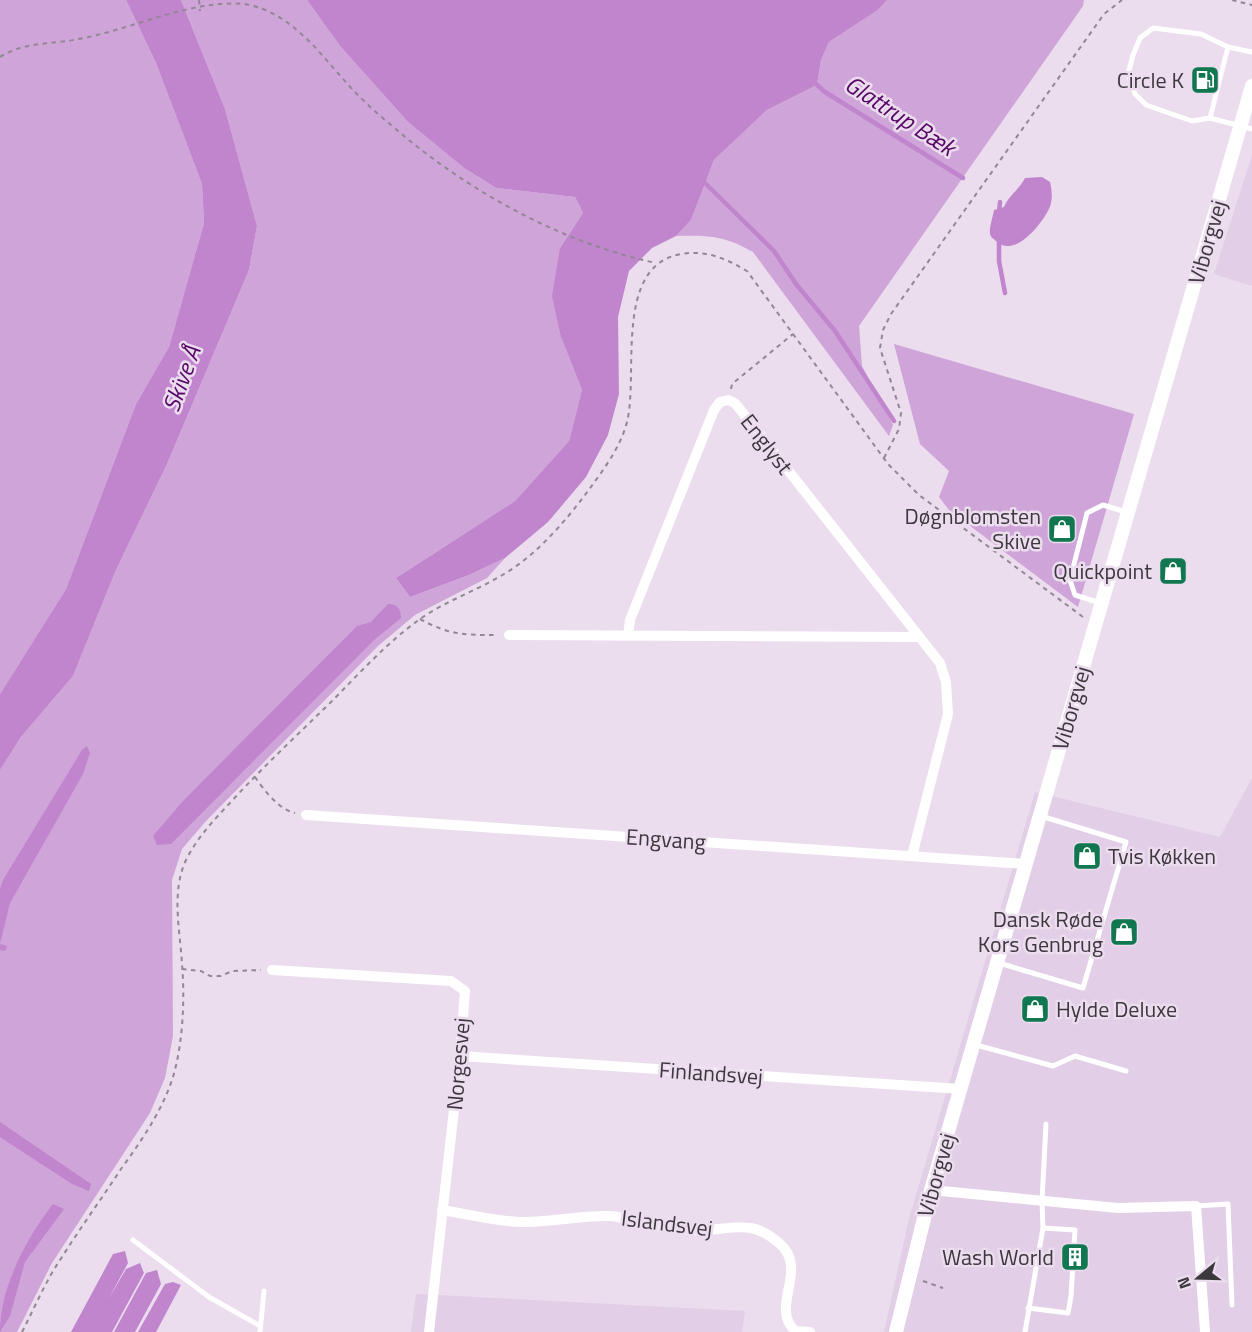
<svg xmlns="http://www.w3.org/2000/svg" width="1252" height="1332" font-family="'Titillium Web',sans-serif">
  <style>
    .built { fill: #e2cee6 }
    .green { fill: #cfa4d9 }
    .water { fill: #c085cd }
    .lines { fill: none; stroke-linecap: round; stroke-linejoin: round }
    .stream { stroke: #c085cd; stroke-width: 4.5 }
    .path { stroke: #928794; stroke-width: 2; stroke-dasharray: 4.5 4.5; stroke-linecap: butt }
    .service { stroke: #fff; stroke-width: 5 }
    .minor { stroke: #fff; stroke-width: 10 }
    .tertiary { stroke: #fff; stroke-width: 14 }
    .labels { text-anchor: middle; stroke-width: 5; stroke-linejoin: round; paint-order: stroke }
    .poi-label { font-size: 22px; fill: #3d373e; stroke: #ebdcee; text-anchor: end }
    .street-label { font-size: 22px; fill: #3d373e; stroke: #ebdcee }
    .water-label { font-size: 24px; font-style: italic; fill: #560765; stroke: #ebdcee }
  </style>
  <rect width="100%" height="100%" fill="#ebdcee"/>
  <g class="built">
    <path d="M1252,155v131l-38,-12z"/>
    <path d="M1252,778v554h-368l25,-113 126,-427 185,45z"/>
    <path d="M416,1294l329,17 -3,21h-331z"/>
  </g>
  <g class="green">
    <path d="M0,0h126l30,63 46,121 2,39 -35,124 -33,57 -70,185 -66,105z"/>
    <path d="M181,0h126l33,46 68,76 56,46 32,20 79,9 8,16 -23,35 1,89 21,53 -13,51 -54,60 -119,77 14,19 59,-22 36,-17 -18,20 -72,37 -37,31 -172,175 -24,28 -10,31 1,156 -8,42 -15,35 -98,150 -35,69h-17v-562l21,-33 52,-61 43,-106 51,-106 82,-194 8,-44 -32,-117z"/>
    <path d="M887,0h197l-1,6 -224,320 3,40 31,59 -4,11 -136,-184c-28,-16 -45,-17 -77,-16l15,-16 23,-60 53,-50 50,-25 4,-25 8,-18 49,-32z"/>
    <path d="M894,344l240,70 -56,193 -129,-97 -10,-13 10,-26 -29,-27z"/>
  </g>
  <g class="water">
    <path d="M126,0h55l44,109 32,117 -8,44 -82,194 -51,106 -43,106 -52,61 -21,33v-76l66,-105 70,-185 33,-57 35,-124 -2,-39 -46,-121z"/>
    <path d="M307,0h580l-9,10 -49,32 -8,18 -4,25 -50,25 -53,50 -23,60 -15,16 -24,12 -23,23 -11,46 1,77 -11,41 -22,42 -38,45 -43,36 -36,17 -59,22 -14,-19 119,-77 54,-60 13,-51 -21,-53 -9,-41 8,-48 23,-35 -8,-16 -79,-9 -32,-20 -56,-46 -68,-76z"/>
    <path d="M1042,177l8,5c2,8 3,19 -1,27 -8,16 -35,50 -53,32 -3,-3 -5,-3 -6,-7 -1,-7 3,-17 4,-24l10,-3c4,-11 15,-17 21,-29z"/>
    <path d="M388,604c9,0 13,5 13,14l-27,22 -203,204 -14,1 -4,-9 30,-35 174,-175 14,-4z"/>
    <path d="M87,746l3,7 -7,21 -73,129 -10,41 7,2 -2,5 -5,-1v-61l3,-9 79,-130z"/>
    <path d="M0,1122l91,62 -2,7 -17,-7 -72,-47z"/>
    <path d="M53,1204l11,5 -39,53 -15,54 -10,16c0,-45 26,-93 53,-128z"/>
    <path d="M125,1251l3,12 -20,37 18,-31 14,-6 4,10 -32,59h-41l42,-78z"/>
    <path d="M157,1270l4,14 -26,48h-21l32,-59z"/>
    <path d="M173,1282l8,3 -25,47h-18l27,-48z"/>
  </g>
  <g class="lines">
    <g class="stream">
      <path d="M817,85l8,7 138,86"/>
      <path d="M705,183l69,68 22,33 39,47 59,90"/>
      <path d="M999,213l1,-11"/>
      <path d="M999,239v22l6,32"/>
    </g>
    <g class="path">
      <path d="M199,0l1,11"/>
      <path d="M1232,0l20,5"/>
      <path d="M0,57c25,-16 51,-12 78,-18 9,-1 18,-4 27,-6 45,-12 93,-33 140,-29 49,9 76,52 108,86 17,18 38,35 57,51 71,57 157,103 246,122"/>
      <path d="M731,389l1,-5 61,-50"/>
      <path d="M884,458l15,-29 2,-16 -21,-65 3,-18 8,-16 213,-300 18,-14"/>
      <path d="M420,619c29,16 44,16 77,16"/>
      <path d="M255,777c9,13 24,33 40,36"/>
      <path d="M182,969l19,2 9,5h11l11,-5 29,-1"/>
      <path d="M923,1281l20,7"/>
      <path d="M22,1332c13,-25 24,-52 40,-75 19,-30 40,-59 59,-88 21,-29 41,-58 52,-92 10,-34 12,-78 9,-113 -2,-34 -11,-72 4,-104 11,-22 27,-39 43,-56 32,-35 66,-67 100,-100 30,-30 59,-63 94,-87 25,-17 55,-27 81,-43 31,-18 59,-50 81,-79 16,-22 35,-46 42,-73 12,-48 -14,-156 54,-168 25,-4 44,4 66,17l141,193 31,31 164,122"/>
    </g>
    <g class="service">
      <path d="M1252,52l-24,-5 -18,71 42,11"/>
      <path d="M1210,118l-18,3 -46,-16 -11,-11 -7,-20 5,-19 7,-17 13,-10 48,6 27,13"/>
      <path d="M1100,603l-25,-8 -5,-15 17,-67 16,-8 23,7"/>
      <path d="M999,963l84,25 43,-146 -85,-26"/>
      <path d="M976,1045l77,21 22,-10 51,15"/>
      <path d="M1196,1206l32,-2 4,101"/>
      <path d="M133,1240l76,57 51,29"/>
      <path d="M1028,1308l40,5 3,-17 4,-66 -32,-2"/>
      <path d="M260,1332l4,-41"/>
      <path d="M1025,1332l18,-104 -1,-27 4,-77"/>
    </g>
    <g class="minor">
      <path d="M509,635l410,2"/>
      <path d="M628,635l2,-15 84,-210 6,-8 8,-2 7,3 205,260 6,19 2,32 -36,142"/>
      <path d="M306,815l720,49"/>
      <path d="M272,970l179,11 14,10 -5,65 -31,276"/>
      <path d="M460,1056l501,33"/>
      <path d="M931,1190l187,18 78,-2 9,126"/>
      <path d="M442,1210c25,4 52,11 77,12 31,1 60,-7 91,-6 15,1 30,7 45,10 12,2 24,3 36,4 20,2 41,-5 60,-2 10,2 20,8 28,15 31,26 -10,63 16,88l15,1"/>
    </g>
    <path class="tertiary" d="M896,1332l35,-142 321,-1104"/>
  </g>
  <defs>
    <g id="fuel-square" transform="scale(1.5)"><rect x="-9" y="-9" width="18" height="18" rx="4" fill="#117750" stroke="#ebdcee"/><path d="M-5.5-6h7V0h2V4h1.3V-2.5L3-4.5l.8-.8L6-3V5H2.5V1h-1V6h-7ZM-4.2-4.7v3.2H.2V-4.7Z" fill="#fff"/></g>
    <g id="shop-square" transform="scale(1.5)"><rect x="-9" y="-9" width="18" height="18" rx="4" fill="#117750" stroke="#ebdcee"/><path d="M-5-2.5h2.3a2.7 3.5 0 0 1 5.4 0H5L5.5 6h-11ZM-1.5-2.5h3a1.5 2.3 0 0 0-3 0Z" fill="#fff"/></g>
    <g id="building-square" transform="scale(1.5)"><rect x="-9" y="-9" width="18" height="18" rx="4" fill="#117750" stroke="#ebdcee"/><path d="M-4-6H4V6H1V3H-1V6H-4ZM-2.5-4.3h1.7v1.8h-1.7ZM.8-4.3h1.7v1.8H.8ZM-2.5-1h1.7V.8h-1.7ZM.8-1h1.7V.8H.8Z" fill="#fff"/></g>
  </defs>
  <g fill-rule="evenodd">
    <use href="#fuel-square" x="1205" y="80"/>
    <use href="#shop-square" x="1062" y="529"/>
    <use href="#shop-square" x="1173" y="571"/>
    <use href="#shop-square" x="1087" y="856"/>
    <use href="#shop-square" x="1124" y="932"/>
    <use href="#shop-square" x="1035" y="1009"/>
    <use href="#building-square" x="1075" y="1257"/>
  </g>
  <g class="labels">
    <g class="poi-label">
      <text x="1184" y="88">Circle K</text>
      <text x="1041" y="524">Døgnblomsten<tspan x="1041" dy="25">Skive</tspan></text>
      <text x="1152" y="579">Quickpoint</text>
      <text x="1108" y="864" text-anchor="start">Tvis Køkken</text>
      <text x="1103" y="927">Dansk Røde<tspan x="1103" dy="25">Kors Genbrug</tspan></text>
      <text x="1056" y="1017" text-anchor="start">Hylde Deluxe</text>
      <text x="1054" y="1265">Wash World</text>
    </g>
    <g class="street-label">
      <text transform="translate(1207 242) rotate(-74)" y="8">Viborgvej</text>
      <text transform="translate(767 444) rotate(52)" y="8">Englyst</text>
      <text transform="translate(1071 708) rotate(-74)" y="8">Viborgvej</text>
      <text transform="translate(666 839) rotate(4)" y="8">Engvang</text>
      <text transform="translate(458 1064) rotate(-85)" y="8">Norgesvej</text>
      <text transform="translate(711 1073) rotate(4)" y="8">Finlandsvej</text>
      <text transform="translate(936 1175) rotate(-74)" y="8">Viborgvej</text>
      <text transform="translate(667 1223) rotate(7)" y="8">Islandsvej</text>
    </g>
    <g class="water-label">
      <text transform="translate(900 116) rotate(33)" y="8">Glattrup Bæk</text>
      <text transform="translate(182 379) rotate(-70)" y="8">Skive Å</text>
    </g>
  </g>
  <g transform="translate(1198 1278) rotate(251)" stroke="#ebdcee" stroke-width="4.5" paint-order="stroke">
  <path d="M0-4.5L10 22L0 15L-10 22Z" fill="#3d373e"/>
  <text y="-9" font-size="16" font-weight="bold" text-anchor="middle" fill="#3d373e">N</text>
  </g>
</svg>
